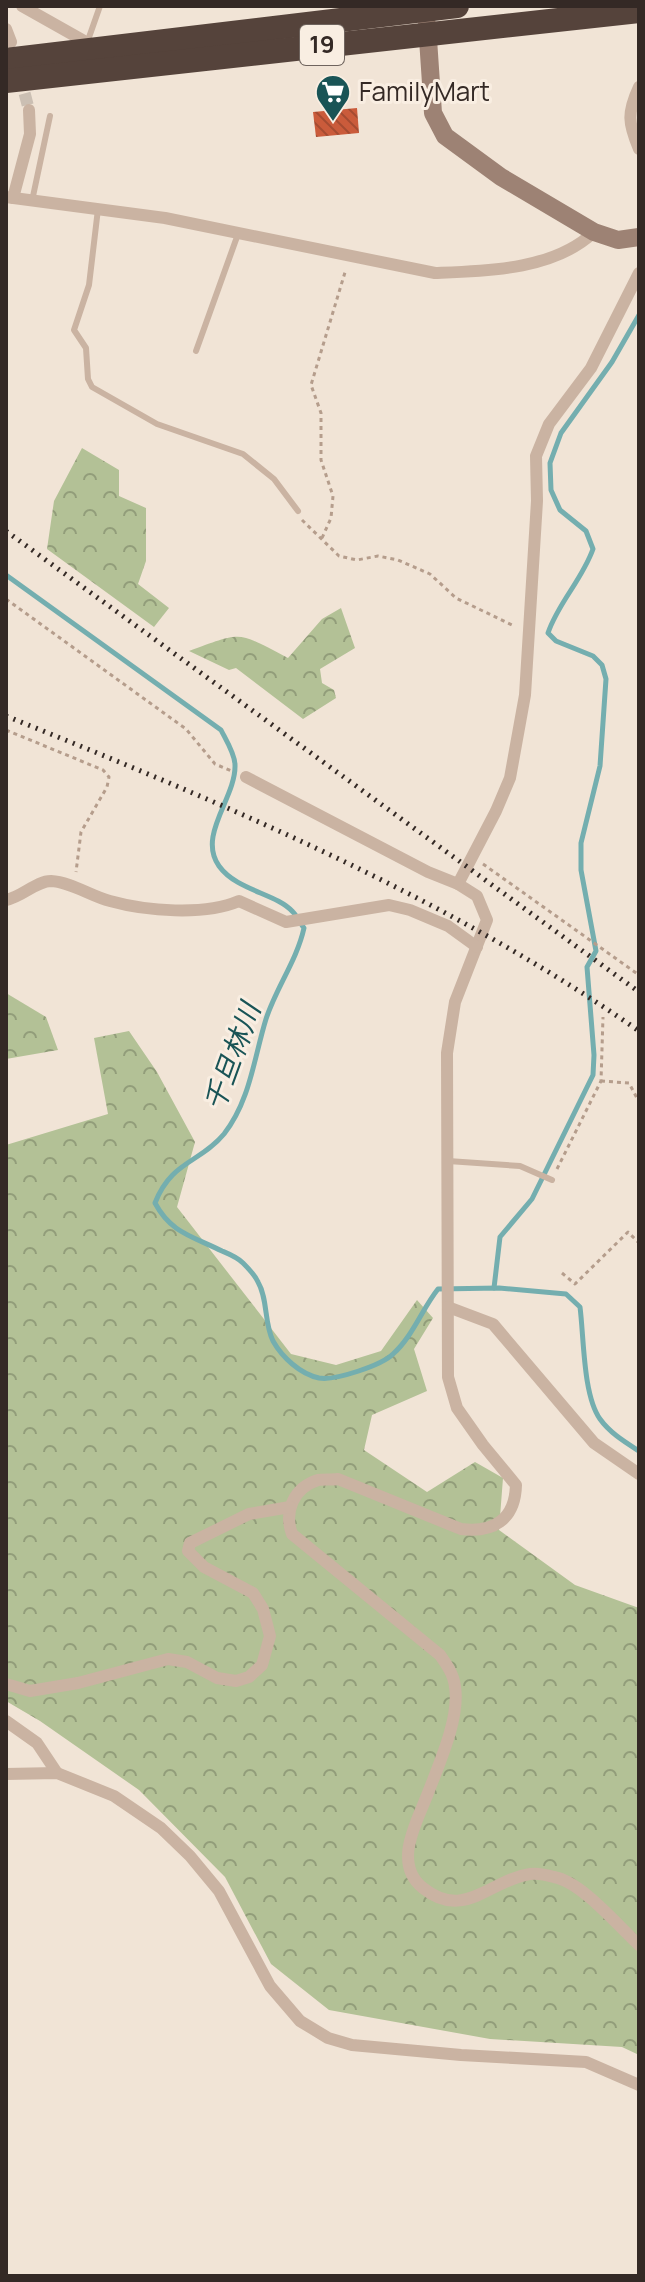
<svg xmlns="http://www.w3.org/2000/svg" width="645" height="2282" font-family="Manrope,'Noto Sans JP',sans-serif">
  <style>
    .forest { fill: url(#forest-crowns) }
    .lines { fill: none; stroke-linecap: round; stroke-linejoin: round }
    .stream { stroke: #74aeaf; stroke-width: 5 }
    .building { fill: url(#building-back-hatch) }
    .street-tunnel { stroke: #cbbfb3; stroke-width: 12; stroke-dasharray: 12 6; stroke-linecap: butt }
    .path { stroke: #b59d8c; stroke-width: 3; stroke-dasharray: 4 4; stroke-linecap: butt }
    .lane { stroke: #cab3a2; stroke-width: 6 }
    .street { stroke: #cab3a2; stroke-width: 12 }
    .secondary { stroke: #9d8274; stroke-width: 18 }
    .highway { stroke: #55433b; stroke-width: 24 }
    .rail { stroke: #342925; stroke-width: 5; stroke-dasharray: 2 6; stroke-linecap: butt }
    .labels { text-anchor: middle; stroke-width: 6; stroke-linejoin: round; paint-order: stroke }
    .shield { fill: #f9eee2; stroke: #6f645e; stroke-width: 2 }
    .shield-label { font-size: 24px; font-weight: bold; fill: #342925 }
    .poi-label { font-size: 26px; fill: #342925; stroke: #f9eee2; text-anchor: start }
    .water-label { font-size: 28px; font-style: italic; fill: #195456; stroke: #f9eee2 }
  </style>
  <defs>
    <pattern id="forest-crowns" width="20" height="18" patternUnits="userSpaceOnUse" patternTransform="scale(2)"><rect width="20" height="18" fill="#b3c196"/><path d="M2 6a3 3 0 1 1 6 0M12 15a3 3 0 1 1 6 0" fill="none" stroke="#929d7a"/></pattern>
    <pattern id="building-back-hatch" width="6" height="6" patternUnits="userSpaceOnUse" patternTransform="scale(2)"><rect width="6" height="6" fill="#ca5b3b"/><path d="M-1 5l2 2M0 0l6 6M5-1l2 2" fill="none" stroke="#a54b31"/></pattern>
  </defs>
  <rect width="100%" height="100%" fill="#f1e4d6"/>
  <g class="forest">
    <path d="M82,448l37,22v26l27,12v53l-8,23 31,24 -15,19 -107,-78 7,-48z"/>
    <path d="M341,608l14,40 -35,21 2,14 12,7 2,8 -33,21 -67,-51 -7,2 -40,-19c55,-20 47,-20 99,7l34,-39z"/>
    <path d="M6,993l40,24 12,33 -52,9z"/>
    <path d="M129,1031l28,41 38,70 -18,65 114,147 45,11 45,-14 36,-51 16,18 -19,31 13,42 -55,24 -8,35 63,42 48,-30 28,16 -4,52 76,55 64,23v447l-17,-8 -132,-8 -161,-29 -58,-46 -46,-87 -86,-87 -99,-69 -34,-20v-556l102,-31 -14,-76z"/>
  </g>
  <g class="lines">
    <g class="stream">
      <path d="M6,575l215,155c5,10 14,24 14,35 1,33 -38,70 -16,101 18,25 57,27 74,46 4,4 7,11 11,16 -7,32 -28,60 -38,91 -12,39 -16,82 -42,115 -24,29 -53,27 -69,69 16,30 37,33 67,48 7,3 15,6 21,12 5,5 12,12 15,19 10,17 6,41 15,59 9,16 27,33 46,37 16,3 63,-13 74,-24 20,-18 29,-45 45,-65l61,-1 67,6 14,13c4,31 3,88 20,112 10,14 25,23 39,32"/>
      <path d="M494,1288l6,-51 32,-38 61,-124 1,-20 -7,-88 9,-16 -15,-81v-27l19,-77 6,-87 -4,-14 -9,-9 -37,-15 -8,-8c10,-30 34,-53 45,-84l-7,-18 -26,-21 -9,-20 -1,-27 11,-30 51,-71 27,-47"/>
    </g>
  </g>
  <path class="building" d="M357,108l2,25 -43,4 -3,-25z"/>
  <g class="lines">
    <path class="street-tunnel" d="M20,76l9,34"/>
    <g class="path">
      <path d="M302,520l37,36 18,4 21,-4 20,4 32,14 26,24 58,28"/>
      <path d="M322,538l9,-20 2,-22 -12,-36v-47l-10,-28 35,-116"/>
      <path d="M6,599l180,130 29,35 19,8"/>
      <path d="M6,730l97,40 6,7 -2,10 -26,45 -5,40"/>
      <path d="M483,864l156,111"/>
      <path d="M601,1081l28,2 10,19"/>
      <path d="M557,1169l44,-88 2,-64"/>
      <path d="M562,1273l13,11 53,-52 11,11"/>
    </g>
    <g class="lane">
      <path d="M87,43l13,-37"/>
      <path d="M32,201l18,-85"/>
      <path d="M98,209l-9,76 -15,45 12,18 2,31 4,8 65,37 86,30 31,25 24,32"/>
      <path d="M196,351l42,-117"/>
      <path d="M448,1161l72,5 32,14"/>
    </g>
    <g class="street">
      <path d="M22,6l71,40"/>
      <path d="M6,29l5,13"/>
      <path d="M639,87c-12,26 -11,36 0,62"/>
      <path d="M6,197l159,21 270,55c52,-2 119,-3 159,-41"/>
      <path d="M13,198l17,-64 -1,-24"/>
      <path d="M639,273l-48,95 -42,56 -13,32 1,45 -12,194 -15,83 -14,33 -38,73 19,12 10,24 -32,82 -8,51 1,324 9,31 26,37 33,40c-1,35 -23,48 -55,44l-123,-50c-6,1 -14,0 -20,1 -25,8 -34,32 -26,54l148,121c7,10 14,20 15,32 5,31 -16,77 -27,106 -11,29 -36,70 -5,95 41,33 67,-8 107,-14 7,-1 17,1 24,3 28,5 64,49 85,68"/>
      <path d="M246,777l182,95 30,12"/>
      <path d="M6,900c16,-3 30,-19 45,-19 20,1 40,15 59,20 36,10 94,15 129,0l47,21 103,-17 21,5 38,16 29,21"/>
      <path d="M448,1307l45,17 101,119 45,31"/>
      <path d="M6,1684l24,7 48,-8 90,-24 19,3 30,16 19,3 13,-4 13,-12 8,-29 -7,-27 -10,-16 -49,-26 -16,-16 2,-8 59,-29 41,-7"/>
      <path d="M6,1721l31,22 20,30"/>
      <path d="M6,1774l51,-1 57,23 47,32 29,28 29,35 51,95 30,35 28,17 24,7 109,10 125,7 53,23"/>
    </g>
    <path class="secondary" d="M427,24l6,89 12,23 56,41 93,55 24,8 21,-3"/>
    <g class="highway">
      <path d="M6,60l451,-54"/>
      <path d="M6,81l633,-70"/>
    </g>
    <g class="rail">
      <path d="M6,531l633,461"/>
      <path d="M6,716c219,88 438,179 633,315"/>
    </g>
  </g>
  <defs>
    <g id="supermarket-pin" transform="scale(1.8)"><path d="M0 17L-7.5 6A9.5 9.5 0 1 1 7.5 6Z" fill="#195456" stroke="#f9eee2"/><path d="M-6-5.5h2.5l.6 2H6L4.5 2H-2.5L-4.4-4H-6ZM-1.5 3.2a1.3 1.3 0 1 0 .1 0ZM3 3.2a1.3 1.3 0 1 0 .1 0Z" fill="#fff"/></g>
  </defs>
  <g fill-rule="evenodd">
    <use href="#supermarket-pin" x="333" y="92"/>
  </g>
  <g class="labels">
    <rect class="shield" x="300" y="25" width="44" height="40" rx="6"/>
    <g class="shield-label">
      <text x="322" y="53">19</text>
    </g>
    <g class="poi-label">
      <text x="359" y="101">FamilyMart</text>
    </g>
    <g class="water-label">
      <text transform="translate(232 1057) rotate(-70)" y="10">千旦林川</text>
    </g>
  </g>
  <rect width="645" height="2282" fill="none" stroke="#342925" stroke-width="16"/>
</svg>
